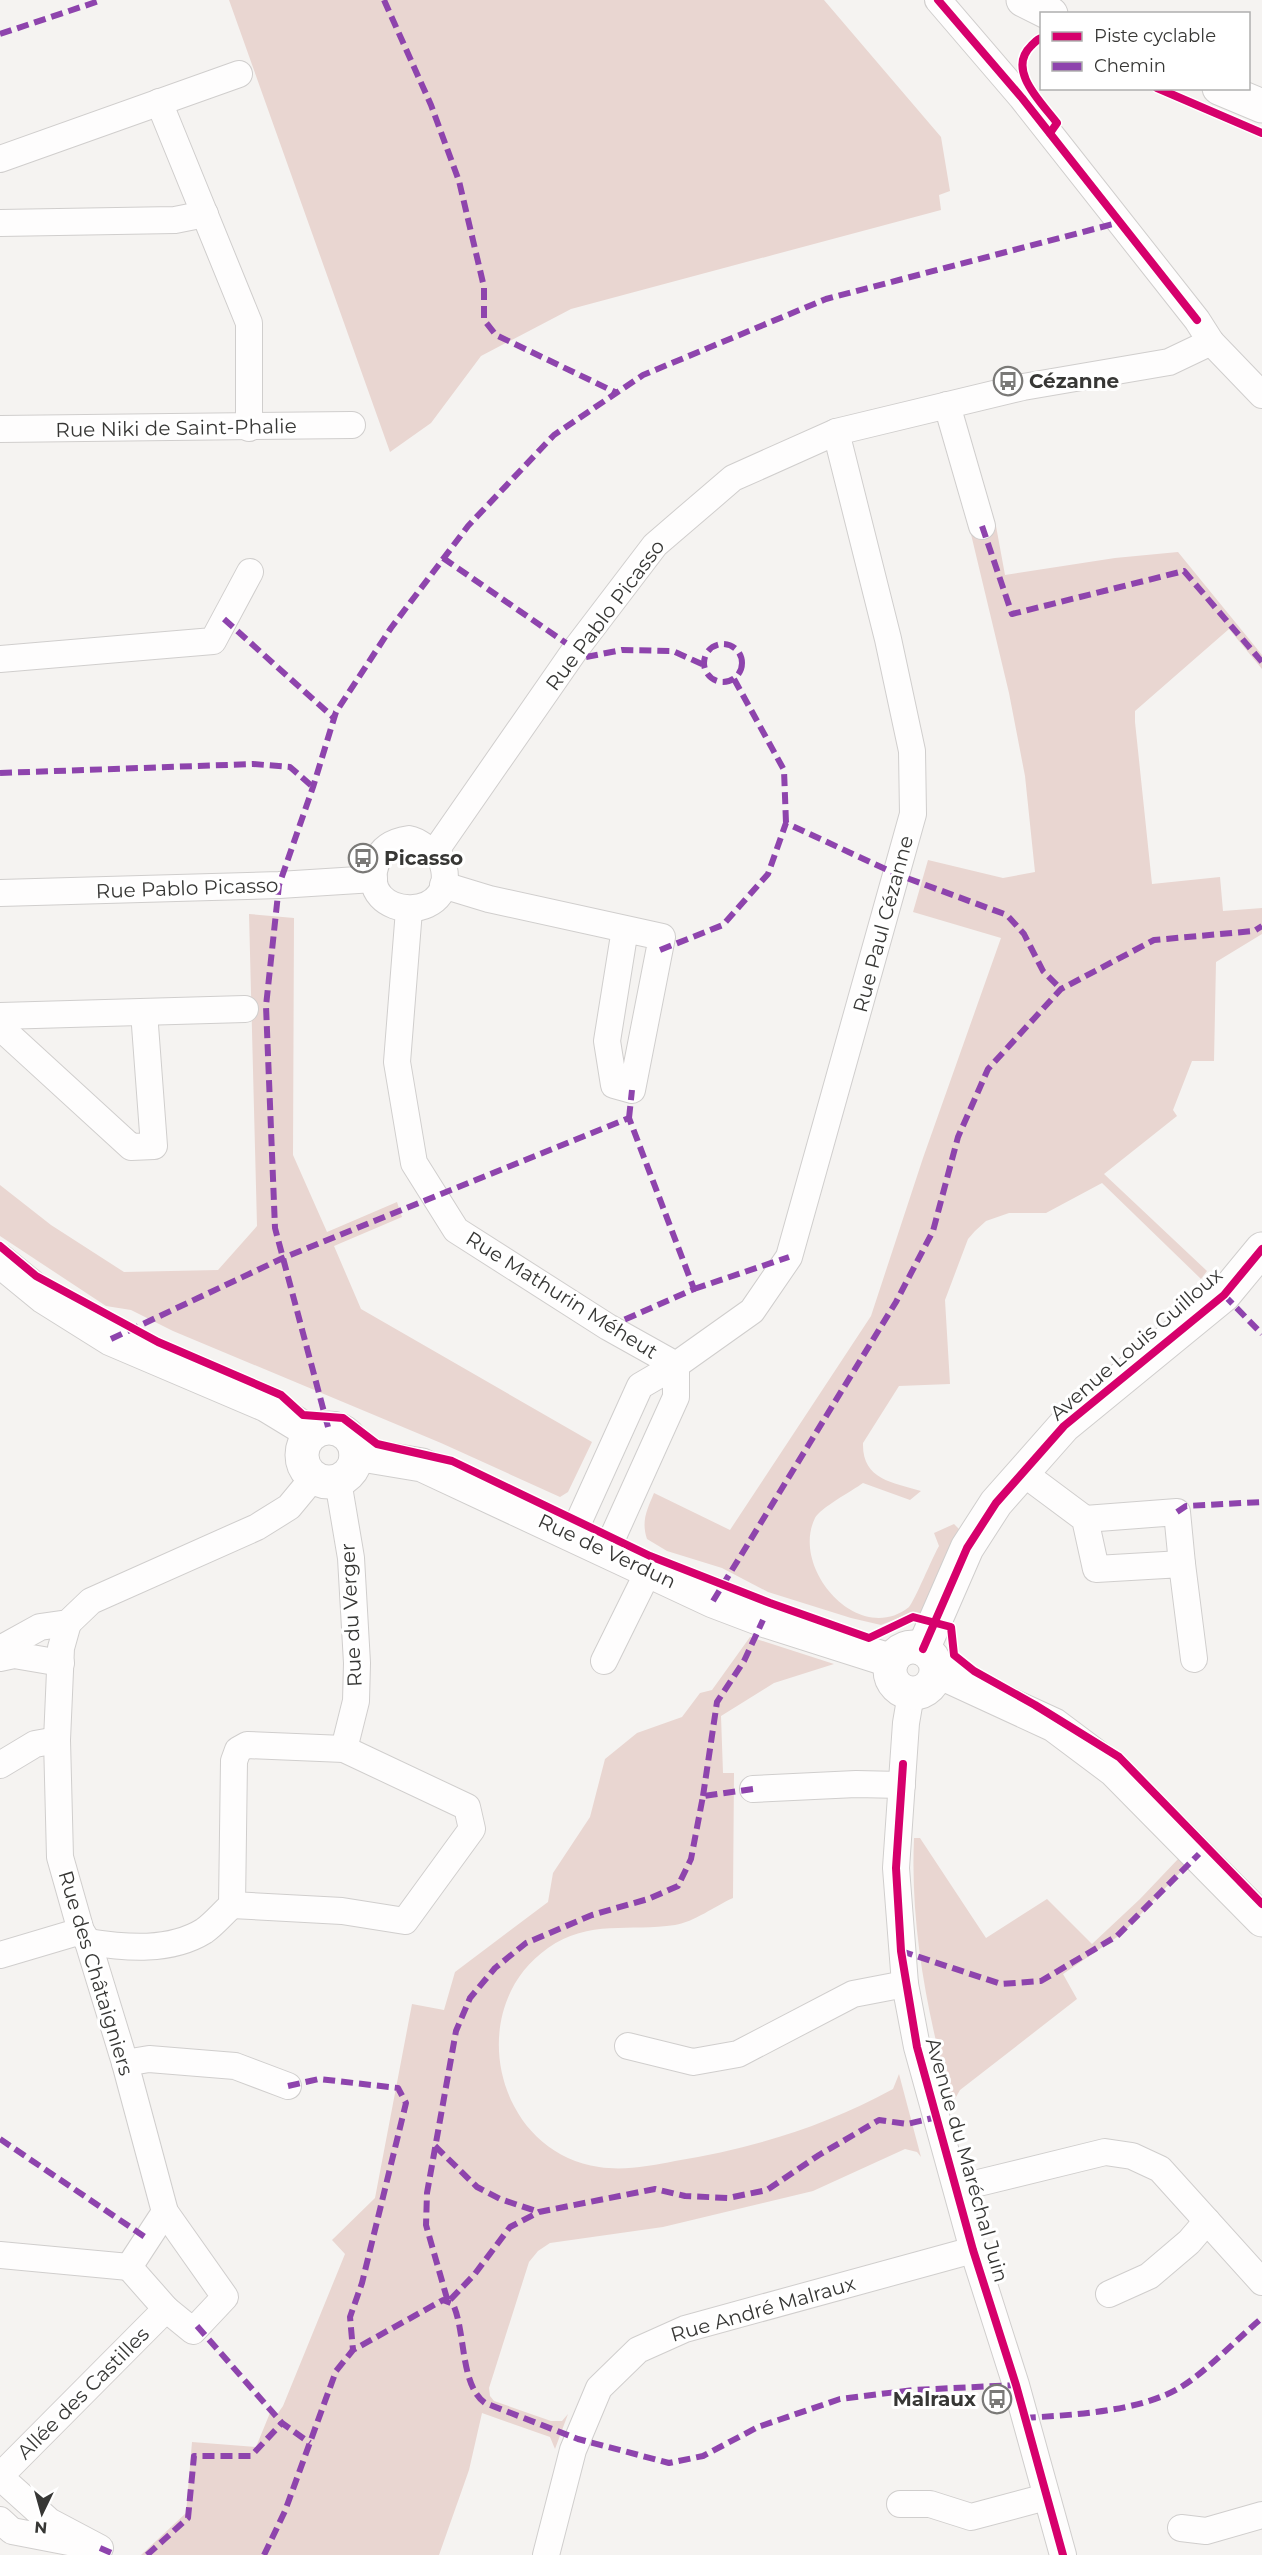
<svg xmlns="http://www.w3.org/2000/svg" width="1262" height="2555" font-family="Montserrat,sans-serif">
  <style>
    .green { fill: #e9d6d1 }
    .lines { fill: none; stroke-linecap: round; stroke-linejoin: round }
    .street-casing { stroke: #d0cecd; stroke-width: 28 }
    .secondary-casing { stroke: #d0cecd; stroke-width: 35 }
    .street { stroke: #fefdfd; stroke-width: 26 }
    .secondary { stroke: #fefdfd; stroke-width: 33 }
    .quiet { stroke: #8e44ad; stroke-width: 6; stroke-dasharray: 12 6; stroke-linecap: butt }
    .cycleway-casing { stroke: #fff; stroke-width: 11 }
    .cycleway { stroke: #d6006c; stroke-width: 8 }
    .labels { text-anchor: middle; stroke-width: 6; stroke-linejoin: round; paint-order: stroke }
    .poi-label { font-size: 20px; font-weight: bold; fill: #373735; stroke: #fff; text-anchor: start }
    .street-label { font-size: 20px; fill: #373735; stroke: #fff }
  </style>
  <rect width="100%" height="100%" fill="#f5f3f1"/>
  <g class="green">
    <path d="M229,0h595l117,137 9,54 -11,4 2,15 -370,99 -90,47 -50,67 -41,29z"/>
    <path d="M996,526l9,49 110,-17 63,-6 84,103v14l-33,-40 -94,82v11l17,162 68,-7 3,34 39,-3v26l-46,28 -2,99h-22l-19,49 4,6 -73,58 103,97 -6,8 -99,-96 -56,30h-37l-23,8 -11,10 -7,8 -23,61 5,84 -51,2 -36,57c-1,37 29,39 58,48l-11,9 -47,-17c-11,8 -43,25 -48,35 -25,51 44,129 94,89 5,-5 24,-51 30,-61l-5,-13 20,-9 5,5 -1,15 -35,69 -14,1 -28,11 -30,-7 -83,-26 -46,-24 -55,-17 -20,-12c-6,-18 0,-29 7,-46l76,37 141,-214 52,-158 78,-220 -88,-26 15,-52 75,18 32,-6 -10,-96 -16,-83 -39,-163z"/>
    <path d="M249,914l45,4 -1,237 34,77 70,-30 5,15 -68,29 27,63 231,133 -24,50 -8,5 -119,-54 -268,-112 -42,-21 -25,-4 -106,-70v-51l51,40 73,47 94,-2 39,-44z"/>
    <path d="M750,1637l84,27 -60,19 -53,33 2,57h11l-1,125c-18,8 -39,24 -58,27 -45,7 -86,-6 -127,23 -86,60 -53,204 51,219 25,4 51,-1 76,-6 79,-13 148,-34 218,-72l6,-15 22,83 -4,-5 -12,-3 -92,42 -150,36 -113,16 -12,8 -9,11 -40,126 1,8 4,5 57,20h11l6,-7 -13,35 -5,-12 -68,-24 -13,57 -30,85h-298l45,-42 6,-71 64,5 16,-39 4,8 7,-10 62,-152 -13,-14 43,-42 37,-194 32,6 11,-38 93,-70 5,-29 37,-56 15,-58 32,-26 45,-16 18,-24 12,-3z"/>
    <path d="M914,1838h6l66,100 61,-39 45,45 48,-45 39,-41 8,7 -64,68 -60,41 14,25 -117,91 -8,14c-24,-87 -42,-175 -38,-266z"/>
  </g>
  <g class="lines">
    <g class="street-casing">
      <g id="street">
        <path d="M938,0l84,98 175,222 14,22 51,53"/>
        <path d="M159,102l90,221v105"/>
        <path d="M0,159l239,-85"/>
        <path d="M0,223l175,-3 30,-6"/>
        <path d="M947,405l35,121"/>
        <path d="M0,429l352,-4"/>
        <path d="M0,659l213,-18 37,-69"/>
        <path d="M409,839c13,2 18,13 30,15 33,72 -87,70 -62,7 5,-14 18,-20 32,-22z"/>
        <path d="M434,853l141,-203 80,-105 78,-67 103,-46 187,-45 146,-25 42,-20"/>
        <path d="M443,885l46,14 173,38 -30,153 -18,-5 -7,-44 18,-112"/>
        <path d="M0,893l279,-8 95,-6"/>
        <path d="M409,910l-12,152 17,101 42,67 152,97 68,38 76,-54 37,-54 124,-443 -1,-63 -24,-112 -52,-207"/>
        <path d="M0,1016l245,-7"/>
        <path d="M0,1027l131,120 23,-1 -10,-134"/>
        <path d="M1023,1470l11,11 51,38 11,50 86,-5 12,95"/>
        <path d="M338,1481l13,77 6,105 -1,38 -12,48"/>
        <path d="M1085,1519l92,-7 5,52"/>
        <path d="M573,1534l67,-148 36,-21v32l-70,155"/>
        <path d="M68,1623l-7,25 -4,92 3,117 21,74 7,11 37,121 40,149 -36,55"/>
        <path d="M0,1649l40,-22 28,-4 23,-22 166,-74 32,-20 24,-29"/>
        <path d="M0,1658l14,-3 47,8"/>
        <path d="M604,1661l44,-89"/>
        <path d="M911,1694l-5,29 -10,145 9,116 12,63 56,203 43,135 47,170"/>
        <path d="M247,1745l97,4 123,58 5,22 -67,92 -63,-10 -110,-6 2,-144 4,-11z"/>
        <path d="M0,1765l35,-21 22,-4"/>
        <path d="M753,1789l103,-5 46,1"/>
        <path d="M88,1942c38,6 82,10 116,-11 10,-7 19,-18 28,-26"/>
        <path d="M0,1955l81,-24"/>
        <path d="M628,2046l65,16 45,-8 115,-60 52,-10"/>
        <path d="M125,2063l24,-4 86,7 53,20"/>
        <path d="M958,2188l147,-36 27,4 28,13 102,113"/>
        <path d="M0,2255l129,12"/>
        <path d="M129,2267l37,42 27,22 32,-34 -60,-85"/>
        <path d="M1109,2294l40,-18 40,-34 18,-21"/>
        <path d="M0,2476l166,-167"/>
        <path d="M0,2477l49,44 51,27 -88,-17 -12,-11"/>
        <path d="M900,2504h30l41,13 75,-20"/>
        <path d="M1181,2528l25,3 56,-16"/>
        <path d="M546,2555l27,-105 26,-62 39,-38 47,-21 288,-79"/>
      </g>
    </g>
    <g class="secondary-casing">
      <g id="secondary">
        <path d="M1023,0l28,14"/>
        <path d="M1219,88l43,18"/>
        <path d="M0,1261l44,36 67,42 155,66 46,28"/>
        <circle cx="329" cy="1455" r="27"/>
        <path d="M356,1454l66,11 291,136 50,19 129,41"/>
        <circle cx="913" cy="1670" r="23"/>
        <path d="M923,1649l44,-101 29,-45 68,-77 160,-131 38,-46"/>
        <path d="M937,1671l117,54 60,45 148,150"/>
      </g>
    </g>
    <use href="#street" class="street"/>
    <use href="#secondary" class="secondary"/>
    <g class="quiet">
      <path d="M384,0l47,105 28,76 25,106v33l12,15 121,58"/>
      <path d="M0,34l102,-34"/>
      <path d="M982,526l30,88 172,-43 78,91"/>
      <path d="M443,558l123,85"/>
      <path d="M224,619l110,99"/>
      <circle cx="723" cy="663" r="19"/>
      <path d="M586,657l36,-7 51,1 31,14"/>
      <path d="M734,679l50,91 2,53"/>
      <path d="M0,773l253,-9 37,3 23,20"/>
      <path d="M660,950l63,-25 45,-51 18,-51 110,51 111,41 17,19 19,37 18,18"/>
      <path d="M629,1118l3,-28"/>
      <path d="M694,1289l95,-32"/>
      <path d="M1224,1295l38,39"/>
      <path d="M111,1339l172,-81 346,-140 65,171 -86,38"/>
      <path d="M328,1427l-53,-199 -9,-222 13,-121 34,-98 23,-75 55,-84 77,-102 86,-91 89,-60 183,-76 295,-77"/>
      <path d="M1177,1512l9,-6 76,-4"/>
      <path d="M713,1601l183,-299 37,-71 25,-94 30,-68 73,-80 93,-49 100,-9 8,-5"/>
      <path d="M753,1789l-50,7 -12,63 -13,27 -30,13 -56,16 -66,28 -31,25 -25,30 -14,33 -29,162 -1,32 22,77 26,-27 36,-48 29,-15 116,-23 30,7 43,2 39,-8 52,-35 60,-35 28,4 30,-7"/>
      <path d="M703,1796l14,-94 27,-41 19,-41"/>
      <path d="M901,1951l100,33 40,-3 76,-45 82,-82"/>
      <path d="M288,2086l31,-7 79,9 8,15 -44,180 -12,34 3,33"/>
      <path d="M0,2139l148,100"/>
      <path d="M435,2146l42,41 23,12 39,13"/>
      <path d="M197,2326l85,97 28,20"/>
      <path d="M1024,2418c47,-3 116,-6 157,-31 25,-15 58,-50 81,-69"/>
      <path d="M100,2548l16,7"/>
      <path d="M147,2555l41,-37 6,-62h57l31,-33"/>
      <path d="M264,2555l21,-44 51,-140 17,-21 90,-50 10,4c13,29 7,81 32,99l93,36 91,24 34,-7 55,-29 82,-28 73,-9 103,-5"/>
    </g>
    <g class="cycleway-casing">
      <g id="cycleway">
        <path d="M938,0l84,98 175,222"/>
        <path d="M1042,38c-5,1 -7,4 -11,8 -25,24 11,57 26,77l-7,10"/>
        <path d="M1157,88l105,45"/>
        <path d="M0,1246l36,30 122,66 123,53 22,20 40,3 34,26 75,17 198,95 120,47 99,35 44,-21 38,10 3,28 20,16 61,34 84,52 143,147"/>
        <path d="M923,1649l44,-101 29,-45 68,-77 160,-131 38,-46"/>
        <path d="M903,1764l-7,104 5,83 16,96 56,203 43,135 47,170"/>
      </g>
    </g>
    <use href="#cycleway" class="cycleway"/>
  </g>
  <defs>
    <g id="bus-ring" transform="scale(1.5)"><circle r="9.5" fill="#fff" stroke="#7a7977" stroke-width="1.5"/><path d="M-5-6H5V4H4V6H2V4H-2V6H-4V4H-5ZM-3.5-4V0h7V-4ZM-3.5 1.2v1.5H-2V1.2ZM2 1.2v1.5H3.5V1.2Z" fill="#7a7977"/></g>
  </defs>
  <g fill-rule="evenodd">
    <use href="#bus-ring" x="1008" y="381"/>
    <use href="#bus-ring" x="363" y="858"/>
    <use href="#bus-ring" x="997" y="2399"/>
  </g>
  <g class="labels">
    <g class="poi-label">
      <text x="1029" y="388">Cézanne</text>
      <text x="384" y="865">Picasso</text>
      <text x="976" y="2406" text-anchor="end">Malraux</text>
    </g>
    <g class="street-label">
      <text transform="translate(176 428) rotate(-1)" y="7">Rue Niki de Saint-Phalie</text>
      <text transform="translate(605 615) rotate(-53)" y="7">Rue Pablo Picasso</text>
      <text transform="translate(187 888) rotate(-2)" y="7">Rue Pablo Picasso</text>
      <text transform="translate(883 924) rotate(-75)" y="7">Rue Paul Cézanne</text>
      <text transform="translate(562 1295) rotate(32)" y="7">Rue Mathurin Méheut</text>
      <text transform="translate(1136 1344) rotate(-41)" y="7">Avenue Louis Guilloux</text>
      <text transform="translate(607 1551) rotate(25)" y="7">Rue de Verdun</text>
      <text transform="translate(351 1615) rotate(-93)" y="7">Rue du Verger</text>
      <text transform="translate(96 1973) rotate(73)" y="7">Rue des Châtaigniers</text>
      <text transform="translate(967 2160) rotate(74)" y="7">Avenue du Maréchal Juin</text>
      <text transform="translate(763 2309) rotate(-16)" y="7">Rue André Malraux</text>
      <text transform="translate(83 2393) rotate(-45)" y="7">Allée des Castilles</text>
    </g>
  </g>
  <rect x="1040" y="12" width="210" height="78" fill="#ffffff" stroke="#afafae" stroke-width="1.5"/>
  <rect x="1052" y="32" width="30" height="9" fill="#d6006c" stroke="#afafae" stroke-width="1.5"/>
  <text x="1094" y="42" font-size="18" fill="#373735">Piste cyclable</text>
  <rect x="1052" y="62" width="30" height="9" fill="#8e44ad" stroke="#afafae" stroke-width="1.5"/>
  <text x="1094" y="72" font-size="18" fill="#373735">Chemin</text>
  <g transform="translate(42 2513) rotate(185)" stroke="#ffffff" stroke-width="4.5" paint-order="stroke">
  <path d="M0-4.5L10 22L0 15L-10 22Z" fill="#373735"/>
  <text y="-9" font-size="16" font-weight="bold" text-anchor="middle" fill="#373735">N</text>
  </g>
</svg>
